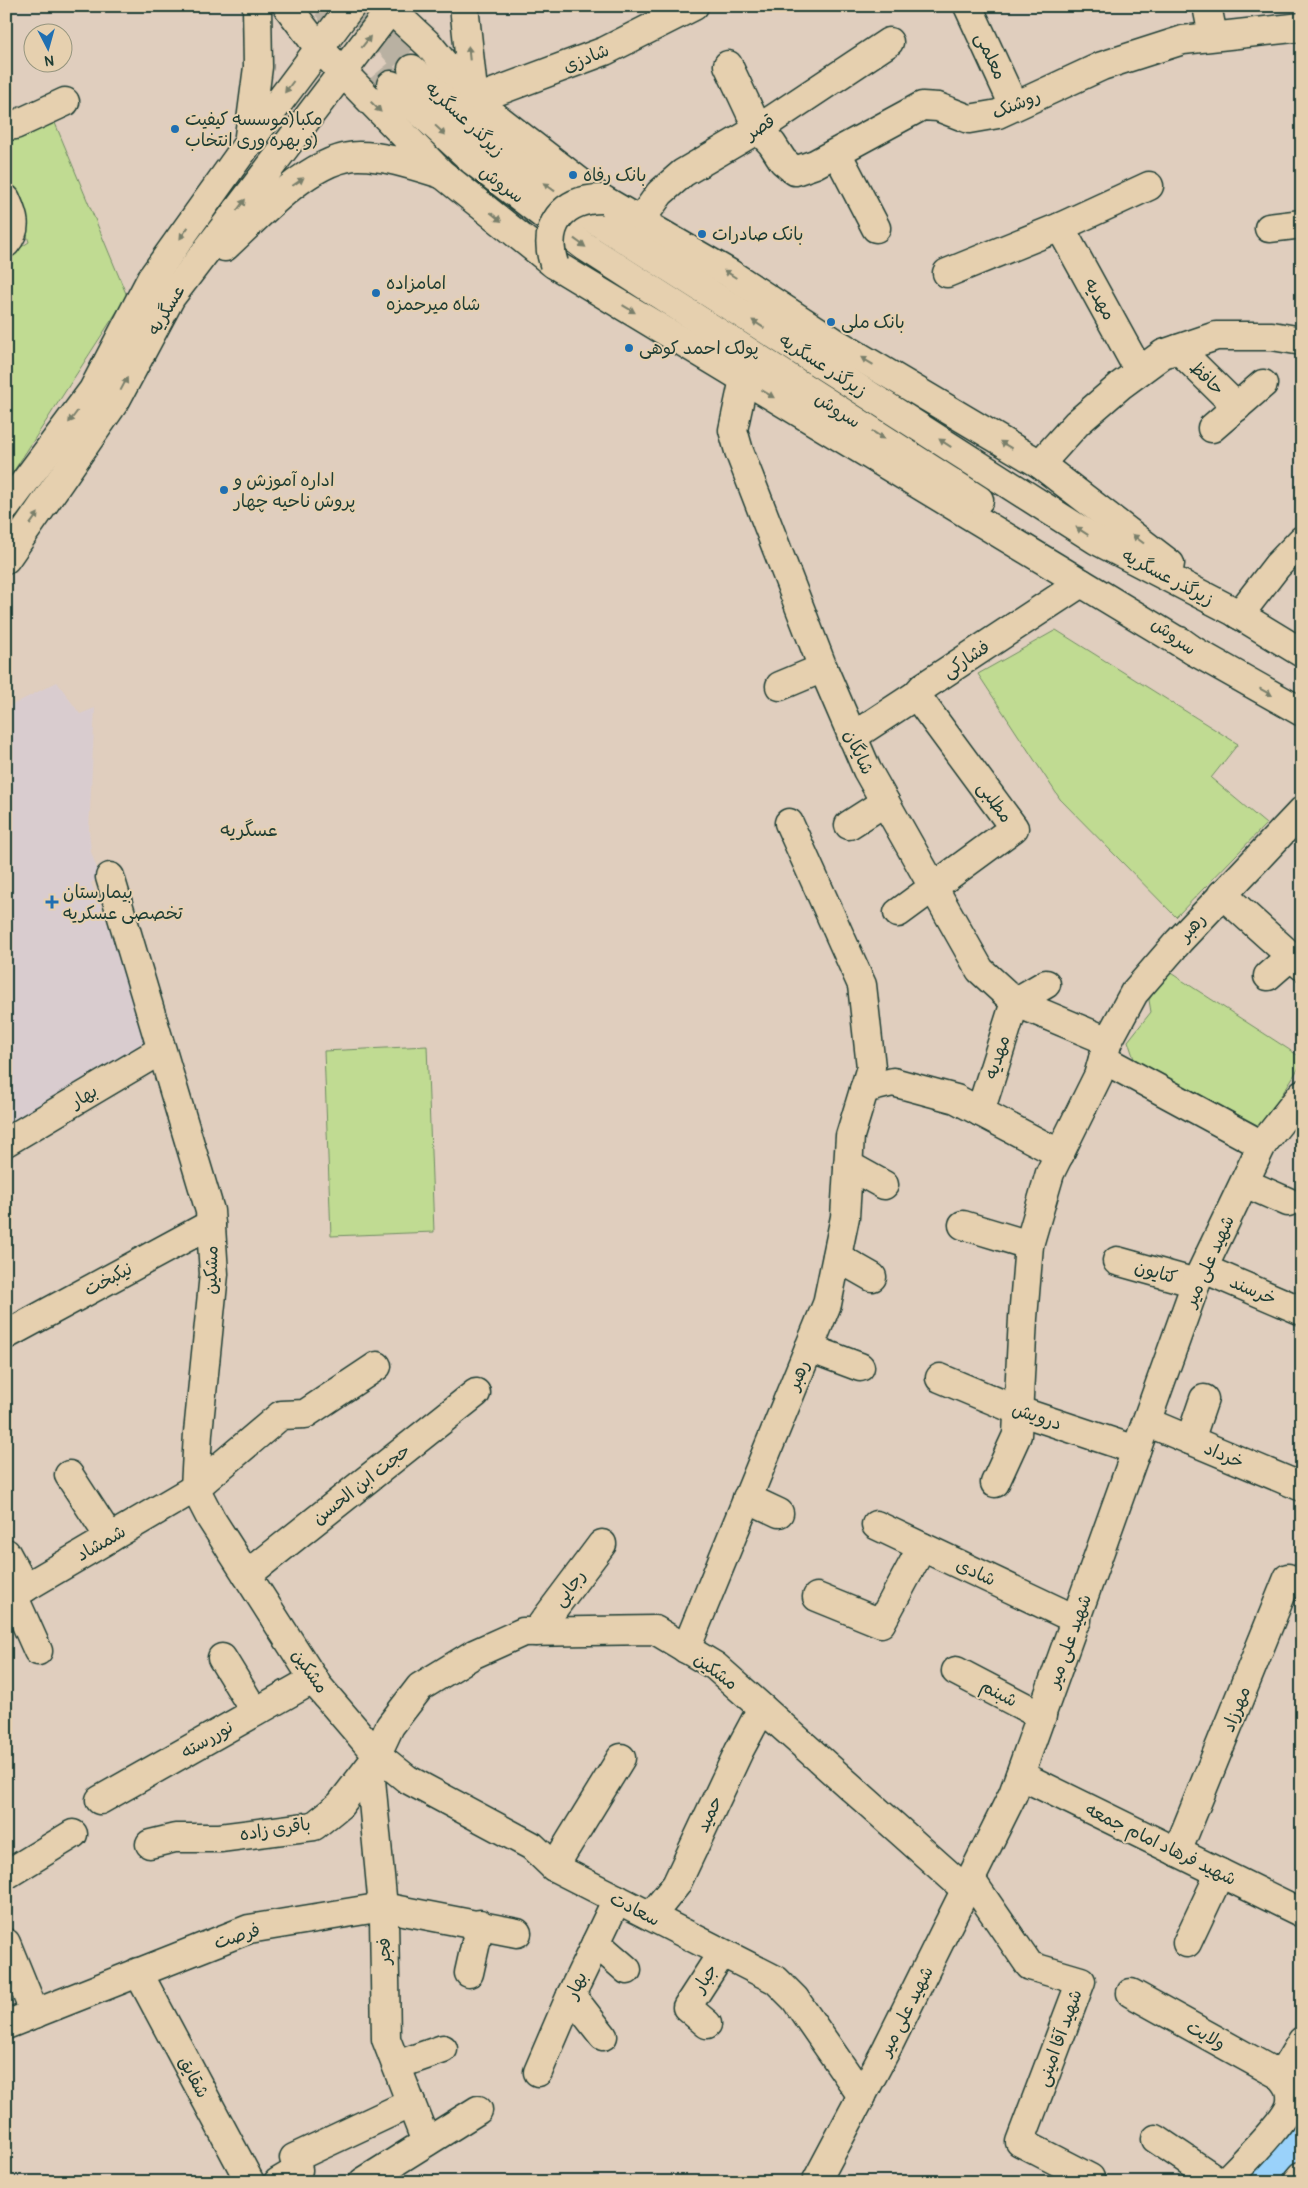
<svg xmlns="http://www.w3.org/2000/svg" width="1308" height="2188" font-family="Pangolin,'Playpen Sans Arabic',sans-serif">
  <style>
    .built { fill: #d9cccf }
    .green { fill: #c0db92; stroke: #708c63 }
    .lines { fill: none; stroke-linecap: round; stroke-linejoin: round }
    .river { stroke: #9ad2fa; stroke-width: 41 }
    .major-tunnel { stroke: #b9b1a2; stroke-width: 28; stroke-dasharray: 28 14; stroke-linecap: butt }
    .minor-casing { stroke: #1f3d34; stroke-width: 31 }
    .major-casing { stroke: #1f3d34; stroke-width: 31 }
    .minor { stroke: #e6d0af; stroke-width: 28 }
    .major { stroke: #e6d0af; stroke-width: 28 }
    .major-bridge-casing { stroke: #1f3d34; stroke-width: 31; stroke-linecap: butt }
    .major-bridge { stroke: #e6d0af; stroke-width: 28 }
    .oneway { fill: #797f6b }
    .poi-dot { fill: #1f6fb2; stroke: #e6d0af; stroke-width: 2 }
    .labels { text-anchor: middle; stroke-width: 4; stroke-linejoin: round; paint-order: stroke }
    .street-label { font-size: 18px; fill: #1f3d34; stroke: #e6d0af }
    .poi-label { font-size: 18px; fill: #1f3d34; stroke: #e6d0af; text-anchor: start }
    .neighbourhood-label { font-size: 19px; fill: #1f3d34; stroke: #e6d0af }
  </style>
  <rect width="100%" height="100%" fill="#e0cebe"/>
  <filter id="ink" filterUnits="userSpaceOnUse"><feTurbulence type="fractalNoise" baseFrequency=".02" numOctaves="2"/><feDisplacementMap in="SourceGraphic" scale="10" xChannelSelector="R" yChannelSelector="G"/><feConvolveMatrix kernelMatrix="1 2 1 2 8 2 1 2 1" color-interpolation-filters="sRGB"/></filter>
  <g filter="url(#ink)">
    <path class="built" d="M57,682l23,32 15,-6 -6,122 2,22 9,25 -9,6 26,64 29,100 -140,81v-420z"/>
    <g class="green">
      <path d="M55,123l72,173 -121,187v-226l23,-15 -23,-74v-27z"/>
      <path d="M1056,630l182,114 -27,34 55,46 -90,93 -116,-118 -82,-125z"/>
      <path d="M1166,970l136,88v5l-41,64 -127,-68 -6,-18 23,-29 -2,-12z"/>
      <path d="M427,1046l7,186 -103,4 -7,-185z"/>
    </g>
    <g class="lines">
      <path class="river" d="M1261,2182l32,-38 9,-17"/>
      <g class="major-tunnel">
        <path d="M326,6l65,79"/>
        <path d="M357,6l55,63"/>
      </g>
      <g class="minor-casing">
        <g id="minor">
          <path d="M968,6l46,100"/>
          <path d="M1207,6l6,30"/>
          <path d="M728,65l30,64 14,15 11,17 12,10 20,-7 107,-58 16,1 31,12 29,-5 104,-48 81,-26 119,-13"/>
          <path d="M474,100l131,-49 89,-45"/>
          <path d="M6,126l9,-1 50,-23"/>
          <path d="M837,153l39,75"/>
          <path d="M6,199c7,16 13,29 0,44"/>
          <path d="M640,221l20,-28 23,-20 75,-44 131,-87"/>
          <path d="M1060,227l79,144"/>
          <path d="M1269,228l33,-4"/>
          <path d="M947,273l113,-46 89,-41"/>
          <path d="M1178,349l59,58"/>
          <path d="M744,379l-11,51 6,21 84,217 44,102 113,200 35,32 93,39"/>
          <path d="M1212,428l51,-44"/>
          <path d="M1040,464l37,-41 44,-38 42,-31 53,-18h56l30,5"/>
          <path d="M1239,615l38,-49 25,-26"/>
          <path d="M780,686l43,-18"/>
          <path d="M852,737l64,-42 7,-8 158,-104"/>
          <path d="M849,825l36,-23"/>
          <path d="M110,877l100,334 4,63 -16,159 -3,55 16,31 107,167 59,69 30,24 125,67 22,21 222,113 19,19 67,97"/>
          <path d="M1222,894l80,72"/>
          <path d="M898,913l116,-85 -98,-133"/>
          <path d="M1268,976l23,-20"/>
          <path d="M1103,1059l159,86"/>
          <path d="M864,1089l29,-7 63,17 104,55"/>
          <path d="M980,1112l35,-110 31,-18"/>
          <path d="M6,1142l155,-92"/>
          <path d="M848,1165l36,20"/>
          <path d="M1245,1183l43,19"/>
          <path d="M963,1225l66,20"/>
          <path d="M837,1257l35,20"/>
          <path d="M1117,1261l79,22"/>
          <path d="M1204,1269l98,42"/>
          <path d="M6,1335l205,-111"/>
          <path d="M809,1348l51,19"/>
          <path d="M940,1378l79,33 117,39"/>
          <path d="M1147,1422l155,65"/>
          <path d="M1190,1440l14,-41"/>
          <path d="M69,1475l41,63"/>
          <path d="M995,1483l22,-48 6,-117 6,-73 21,-72 48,-97 10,-35 26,-48 45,-52 123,-130"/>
          <path d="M747,1498l32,15"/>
          <path d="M876,1525l201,95"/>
          <path d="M6,1553l19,35"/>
          <path d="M247,1575l229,-182"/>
          <path d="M13,1595l25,56"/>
          <path d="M817,1597l64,26 41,-76"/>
          <path d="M6,1599l189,-111 86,-73 24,-1 72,-48"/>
          <path d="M536,1632l66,-88"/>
          <path d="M686,1649l141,-345 18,-87 5,-81 21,-69 -9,-82 -73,-162"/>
          <path d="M222,1658l33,54"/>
          <path d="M956,1671l86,45"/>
          <path d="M1020,1775l282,138"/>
          <path d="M100,1800l214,-121"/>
          <path d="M150,1844l25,-6h45l94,-12 26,-21 33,-43"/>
          <path d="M1177,1852l111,-274 14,6"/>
          <path d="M554,1867l67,-109"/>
          <path d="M6,1875l67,-41"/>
          <path d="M971,1880l59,86 51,15 -61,161 70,36"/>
          <path d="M651,1916l25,-31 63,-134 23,-43"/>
          <path d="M6,1943l29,71"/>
          <path d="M596,1943l31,27"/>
          <path d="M1187,1943l33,-70"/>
          <path d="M138,1972l112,210"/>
          <path d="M469,1973l11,-49"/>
          <path d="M1131,1993l150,83"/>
          <path d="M571,1995l32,41"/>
          <path d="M707,2024l-20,-17 35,-54"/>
          <path d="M6,2025l243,-96 134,-22 134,26"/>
          <path d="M397,2065l46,-16"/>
          <path d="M538,2072l33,-77 46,-96"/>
          <path d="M1156,2139l64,43"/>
          <path d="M426,2142l-40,-103 -2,-121 -14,-149 20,-43 30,-39 54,-33 49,-22 132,-2 60,36 251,224"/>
          <path d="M278,2182l20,-12 -4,-12 117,-55"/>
          <path d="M363,2182l115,-72"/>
          <path d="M816,2182l71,-134 126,-254 183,-511 66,-138 40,-51"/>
          <path d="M1225,2182c14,-15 65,-65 66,-82 1,-10 -3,-16 -10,-24l21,-35"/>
          <path d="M1297,2182l5,-6"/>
        </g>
      </g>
      <g class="major-casing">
        <g id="major">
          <path d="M287,6l32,42 123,126 112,90 640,387"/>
          <path d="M387,6l42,39 45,55 128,99 127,74 104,68 207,123 130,100"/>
          <path d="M464,6l10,94"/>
          <path d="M412,69l75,74 111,79 498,318 137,71 69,42"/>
          <path d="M391,85l82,76 111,85 395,254"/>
          <path d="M249,136l9,-69 -1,-61"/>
          <path d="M225,247c33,-30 87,-91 134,-91 27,0 56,10 82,18"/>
          <path d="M6,507l87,-117 58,-111 98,-137 102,-136"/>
          <path d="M6,559l110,-159 55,-103 222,-291"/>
          <path d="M1180,641l14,10 108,61"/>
        </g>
      </g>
      <use href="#minor" class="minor"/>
      <use href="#major" class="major"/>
      <g class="major-bridge-casing">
        <path id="major-bridge" d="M554,264c-12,-38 8,-65 48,-65"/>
      </g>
      <use href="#major-bridge" class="major-bridge"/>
    </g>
    <defs><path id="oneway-solid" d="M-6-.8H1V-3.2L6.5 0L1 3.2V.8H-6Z" transform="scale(1.25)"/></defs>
    <g class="oneway">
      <use href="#oneway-solid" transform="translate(366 42) rotate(-52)"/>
      <use href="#oneway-solid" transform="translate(469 53) rotate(-96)"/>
      <use href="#oneway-solid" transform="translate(289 87) rotate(127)"/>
      <use href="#oneway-solid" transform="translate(376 107) rotate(45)"/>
      <use href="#oneway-solid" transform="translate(440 130) rotate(43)"/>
      <use href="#oneway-solid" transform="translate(298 182) rotate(-35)"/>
      <use href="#oneway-solid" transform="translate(549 187) rotate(-144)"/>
      <use href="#oneway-solid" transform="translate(241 205) rotate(-53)"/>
      <use href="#oneway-solid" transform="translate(496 217) rotate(39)"/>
      <use href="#oneway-solid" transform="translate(184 233) rotate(125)"/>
      <use href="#oneway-solid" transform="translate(580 243) rotate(36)"/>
      <use href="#oneway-solid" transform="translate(730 274) rotate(-148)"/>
      <use href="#oneway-solid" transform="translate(629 309) rotate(31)"/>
      <use href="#oneway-solid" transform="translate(758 324) rotate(-147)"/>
      <use href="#oneway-solid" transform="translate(867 361) rotate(-149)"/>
      <use href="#oneway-solid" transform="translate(124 384) rotate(-62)"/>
      <use href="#oneway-solid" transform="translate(768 394) rotate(31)"/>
      <use href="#oneway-solid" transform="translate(73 417) rotate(127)"/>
      <use href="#oneway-solid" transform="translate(878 435) rotate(33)"/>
      <use href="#oneway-solid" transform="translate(945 443) rotate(-147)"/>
      <use href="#oneway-solid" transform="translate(1006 445) rotate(-149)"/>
      <use href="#oneway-solid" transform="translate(34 519) rotate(-55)"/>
      <use href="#oneway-solid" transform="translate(1082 531) rotate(-147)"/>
      <use href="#oneway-solid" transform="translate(1138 539) rotate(-143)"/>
      <use href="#oneway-solid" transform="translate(1266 692) rotate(29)"/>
    </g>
  </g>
  <g class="poi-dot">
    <circle cx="175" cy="129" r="5"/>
    <circle cx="573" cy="175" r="5"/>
    <circle cx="702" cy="234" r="5"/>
    <circle cx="376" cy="293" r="5"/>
    <circle cx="831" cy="322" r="5"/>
    <circle cx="629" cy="348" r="5"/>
    <circle cx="224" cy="490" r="5"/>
    <path d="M49.5 894.5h5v5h5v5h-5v5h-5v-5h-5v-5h5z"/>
  </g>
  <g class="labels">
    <g class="street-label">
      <text transform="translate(991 56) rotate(65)" y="6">معلمی</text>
      <text transform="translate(586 58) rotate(-22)" y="6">شادزی</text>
      <text transform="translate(1016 104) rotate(-22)" y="6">روشنک</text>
      <text transform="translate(465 119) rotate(43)" y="6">زیرگذر عسگریه</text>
      <text transform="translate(760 127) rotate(-32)" y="6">قصر</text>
      <text transform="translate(502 184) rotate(37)" y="6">سروش</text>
      <text transform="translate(1100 299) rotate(61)" y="6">مهدیه</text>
      <text transform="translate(166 310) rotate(-59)" y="6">عسگریه</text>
      <text transform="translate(823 365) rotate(33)" y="6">زیرگذر عسگریه</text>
      <text transform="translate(1207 378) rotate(44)" y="6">حافظ</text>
      <text transform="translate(838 410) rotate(33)" y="6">سروش</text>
      <text transform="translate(1168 577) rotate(28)" y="6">زیرگذر عسگریه</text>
      <text transform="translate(1174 636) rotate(36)" y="6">سروش</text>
      <text transform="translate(966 659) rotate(-33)" y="6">فشارکی</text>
      <text transform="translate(859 752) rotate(65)" y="6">شایگان</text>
      <text transform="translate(995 802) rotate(54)" y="6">مطلبی</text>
      <text transform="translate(1192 927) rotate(-48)" y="6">رهبر</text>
      <text transform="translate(997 1057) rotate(-72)" y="6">مهدیه</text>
      <text transform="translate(84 1096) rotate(-31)" y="6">بهار</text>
      <text transform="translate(1209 1261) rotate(-66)" y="6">شهید علی میر</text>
      <text transform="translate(211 1270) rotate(-89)" y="6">مشکین</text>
      <text transform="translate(1156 1272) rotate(16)" y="6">کتایون</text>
      <text transform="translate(108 1279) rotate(-28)" y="6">نیکبخت</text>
      <text transform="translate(1253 1290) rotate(23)" y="6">خرسند</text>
      <text transform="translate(798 1375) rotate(-68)" y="6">رهبر</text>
      <text transform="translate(1037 1416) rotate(19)" y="6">درویش</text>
      <text transform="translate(1224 1455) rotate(23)" y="6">خرداد</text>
      <text transform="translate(361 1484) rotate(-38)" y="6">حجت ابن الحسن</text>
      <text transform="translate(101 1543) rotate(-30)" y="6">شمشاد</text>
      <text transform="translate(976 1572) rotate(25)" y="6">شادی</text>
      <text transform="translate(569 1588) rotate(-53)" y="6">رجایی</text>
      <text transform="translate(1069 1641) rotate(-70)" y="6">شهید علی میر</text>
      <text transform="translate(310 1671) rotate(55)" y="6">مشکین</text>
      <text transform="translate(716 1671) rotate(37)" y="6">مشکین</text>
      <text transform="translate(999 1693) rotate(28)" y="6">شبنم</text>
      <text transform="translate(1236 1709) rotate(-68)" y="6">مهرزاد</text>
      <text transform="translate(207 1739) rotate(-30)" y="6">نوررسته</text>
      <text transform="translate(709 1814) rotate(-65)" y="6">حمید</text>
      <text transform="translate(275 1829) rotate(-9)" y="6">باقری زاده</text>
      <text transform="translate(1161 1844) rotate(26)" y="6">شهید فرهاد امام جمعه</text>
      <text transform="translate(635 1909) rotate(27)" y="6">سعادت</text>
      <text transform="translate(237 1936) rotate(-18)" y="6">فرصت</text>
      <text transform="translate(384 1951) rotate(-91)" y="6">فجر</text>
      <text transform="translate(705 1978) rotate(-57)" y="6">جبار</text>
      <text transform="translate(576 1985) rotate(-65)" y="6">بهار</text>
      <text transform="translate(906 2011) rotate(-63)" y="6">شهید علی میر</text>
      <text transform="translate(1206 2035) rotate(29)" y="6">ولایت</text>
      <text transform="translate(1059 2038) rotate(-70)" y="6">شهید آقا امینی</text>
      <text transform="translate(194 2077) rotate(62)" y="6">شقایق</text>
    </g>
    <g class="poi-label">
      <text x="185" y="125">مکبا(موسسه کیفیت<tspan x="185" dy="21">و بهره وری انتخاب)</tspan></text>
      <text x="583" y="181">بانک رفاه</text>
      <text x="712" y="240">بانک صادرات</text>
      <text x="386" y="289">امامزاده<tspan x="386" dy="21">شاه میرحمزه</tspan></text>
      <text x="841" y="328">بانک ملی</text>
      <text x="639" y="354">پولک احمد کوهی</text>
      <text x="234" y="486">اداره آموزش و<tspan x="234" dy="21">پروش ناحیه چهار</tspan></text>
      <text x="63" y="898">بیمارستان<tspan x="63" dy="21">تخصصی عسکریه</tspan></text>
    </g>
    <g class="neighbourhood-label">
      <text x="249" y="836">عسگریه</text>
    </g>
  </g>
  <rect width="1308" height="2188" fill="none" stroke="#e6d0af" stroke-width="25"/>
  <rect x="12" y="12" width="1283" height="2163" fill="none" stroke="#1f3d34" stroke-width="2" filter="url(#ink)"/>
  <g transform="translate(48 48) rotate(174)"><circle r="24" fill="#e6d0af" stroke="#96957e"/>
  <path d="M0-4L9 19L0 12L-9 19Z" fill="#1f6fb2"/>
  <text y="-8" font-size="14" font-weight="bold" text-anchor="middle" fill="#1f3d34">N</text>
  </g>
</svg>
